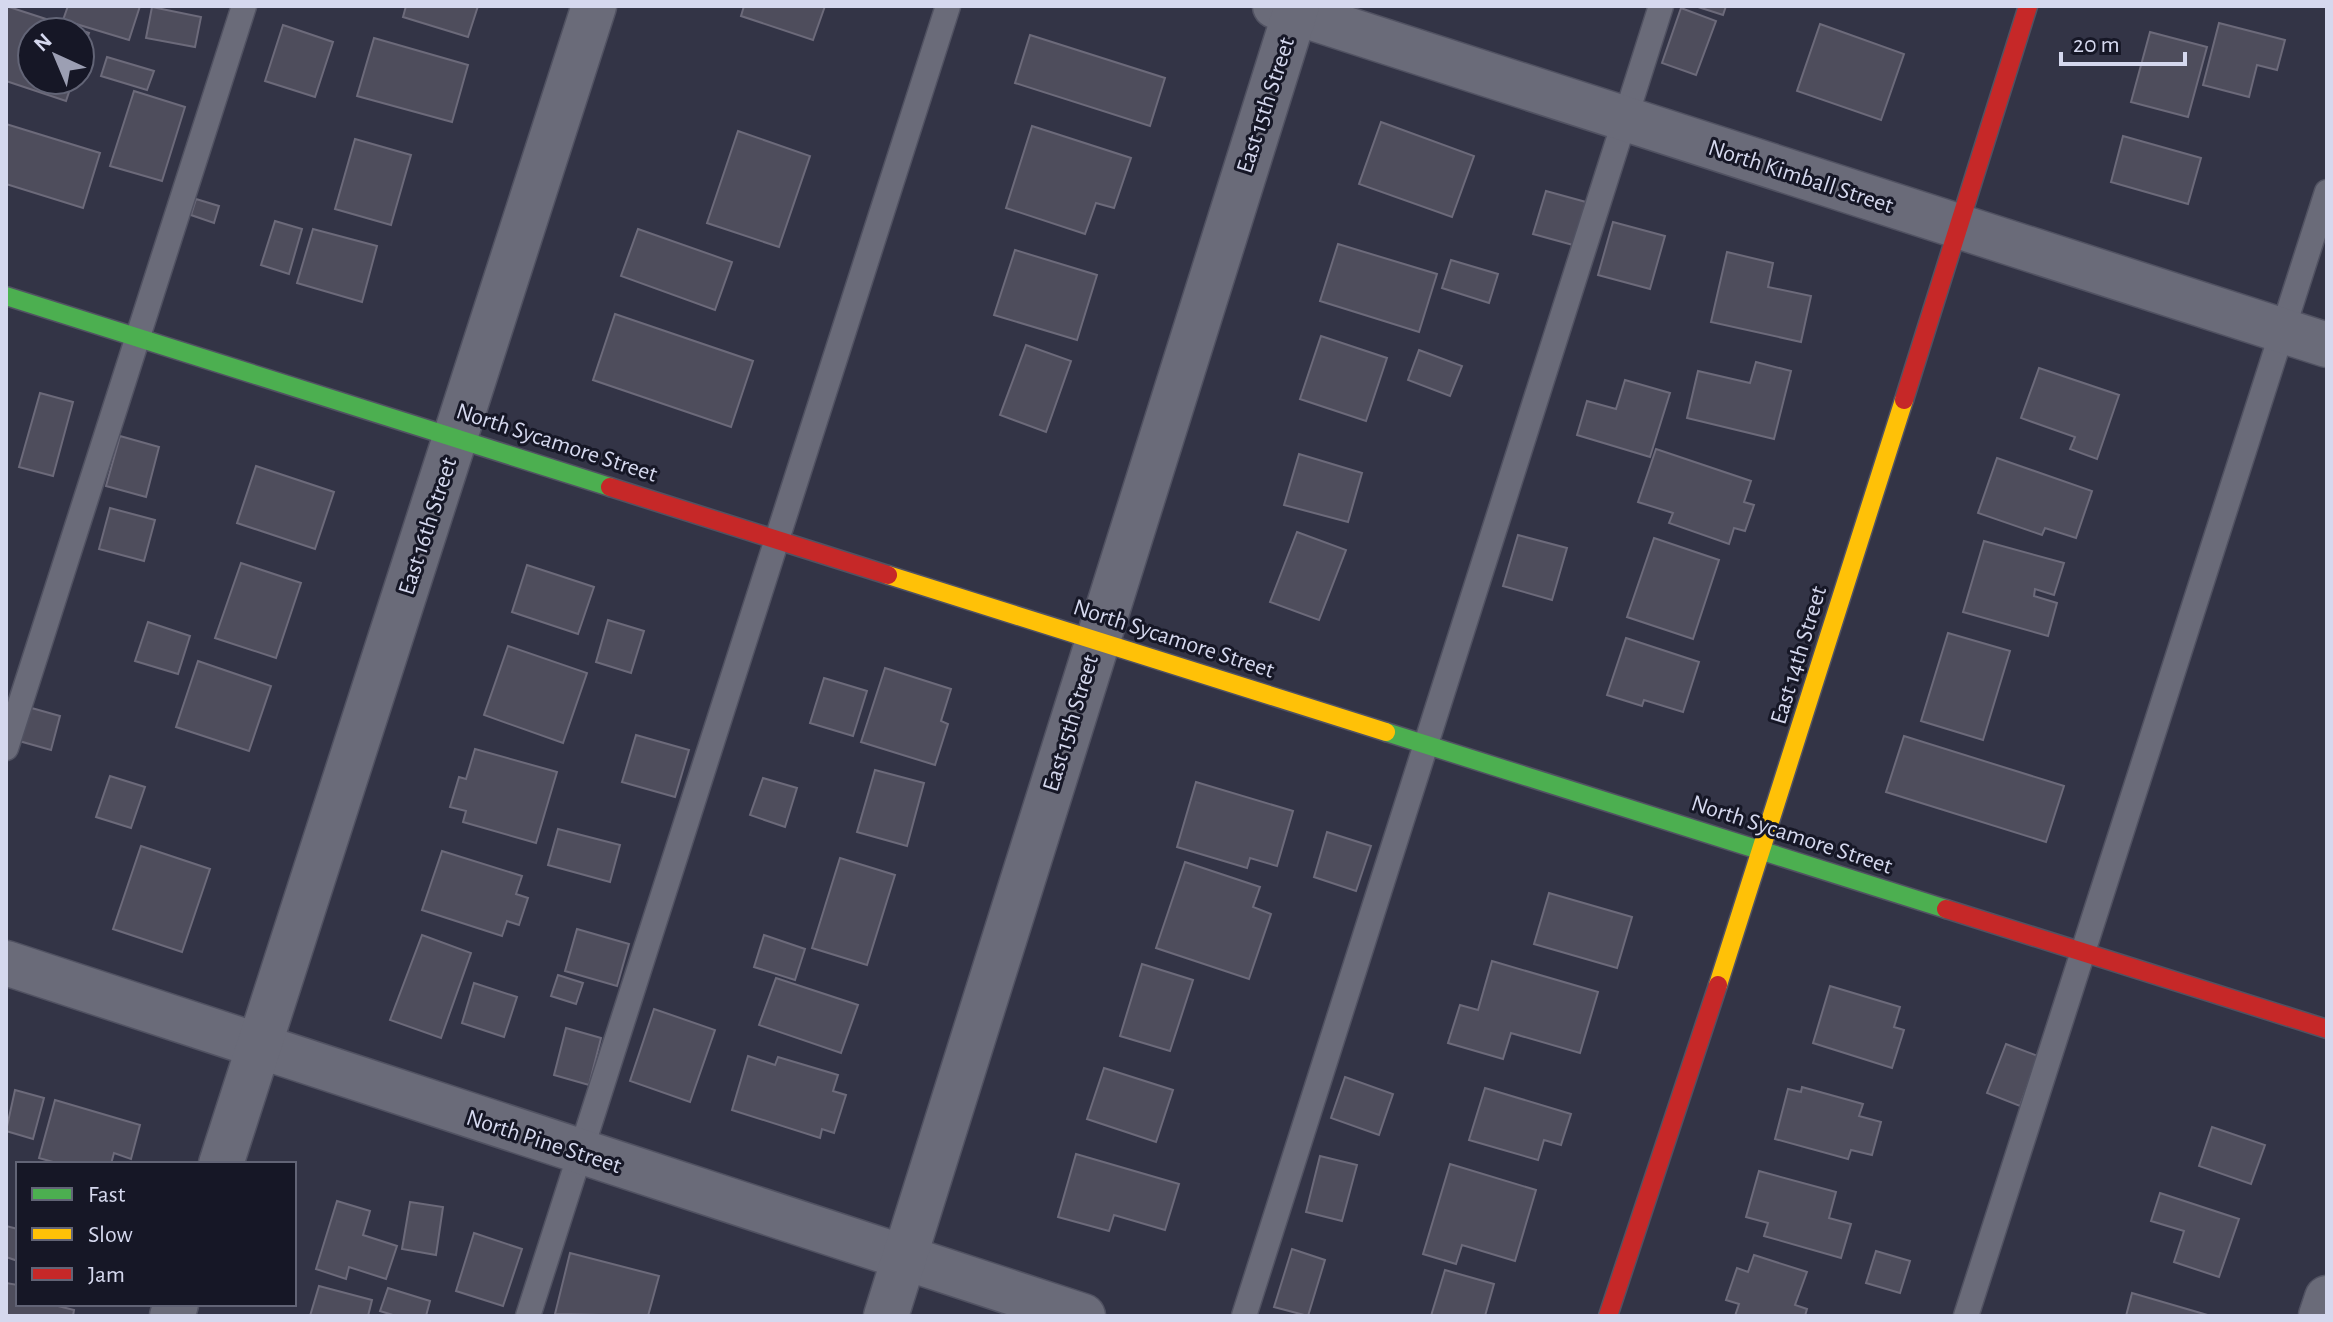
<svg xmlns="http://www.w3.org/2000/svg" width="2333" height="1322" font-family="'Alegreya Sans',sans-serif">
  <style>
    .building { fill: #4e4d5c; stroke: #6c6a7a; stroke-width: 2 }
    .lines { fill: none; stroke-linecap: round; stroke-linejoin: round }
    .lane-casing { stroke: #515262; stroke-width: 27 }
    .street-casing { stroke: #515262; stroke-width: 47 }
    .fast-casing { stroke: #515262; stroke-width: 21 }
    .slow-casing { stroke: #515262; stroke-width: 21 }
    .jam-casing { stroke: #515262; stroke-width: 21 }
    .lane { stroke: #6a6b79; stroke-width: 24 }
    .street { stroke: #6a6b79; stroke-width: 44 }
    .fast { stroke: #4caf50; stroke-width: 18 }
    .slow { stroke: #ffc107; stroke-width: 18 }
    .jam { stroke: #c62828; stroke-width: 18 }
    .labels { text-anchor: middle; stroke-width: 6; stroke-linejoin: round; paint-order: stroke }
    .street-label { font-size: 24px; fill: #d5d8ee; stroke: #161726 }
  </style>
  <rect width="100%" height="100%" fill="#333446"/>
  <g class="building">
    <path d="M6,6l83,27 -9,27v-28h-48v48h41l-7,21 -60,-20z"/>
    <path d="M68,6h72l-11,34 -66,-20z"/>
    <path d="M406,6h72l-10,31 -65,-20z"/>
    <path d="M744,6h81l-12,34 -72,-24z"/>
    <path d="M1695,6h31l-3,9z"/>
    <path d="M152,7l49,10 -6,30 -49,-9z"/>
    <path d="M1681,8l35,13 -20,54 -34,-12z"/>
    <path d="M2219,23l66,17 -8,30 -20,-5 -8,32 -46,-12z"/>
    <path d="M1820,24l84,30 -23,66 -84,-29z"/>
    <path d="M283,25l50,17 -18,55 -50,-16z"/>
    <path d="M2150,32l57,15 -19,70 -57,-15z"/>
    <path d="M1030,35l135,43 -15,48 -135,-43z"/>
    <path d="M374,38l94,27 -16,57 -95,-26z"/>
    <path d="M107,57l47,14 -7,19 -46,-14z"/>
    <path d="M134,91l51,16 -23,74 -52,-15z"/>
    <path d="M1381,122l93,34 -22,61 -93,-33z"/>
    <path d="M6,124l94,29 -17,55 -77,-24z"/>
    <path d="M1032,126l99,32 -17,50 -18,-5 -11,31 -79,-26z"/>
    <path d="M738,131l72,25 -31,91 -72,-24z"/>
    <path d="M2123,136l78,22 -13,46 -77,-22z"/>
    <path d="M355,139l56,16 -20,70 -56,-16z"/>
    <path d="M1546,191l40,11 -13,43 -40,-11z"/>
    <path d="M196,199l23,7 -5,17 -23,-8z"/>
    <path d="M275,221l27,8 -13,45 -28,-9z"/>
    <path d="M1613,222l52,14 -15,53 -52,-14z"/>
    <path d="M313,229l64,17 -15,56 -65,-19z"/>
    <path d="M638,229l94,33 -17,48 -94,-34z"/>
    <path d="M1338,244l99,30 -18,58 -99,-31z"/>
    <path d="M1015,250l82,25 -20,65 -83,-25z"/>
    <path d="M1727,252l46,11 -5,24 43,9 -10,46 -90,-20z"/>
    <path d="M1451,260l47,14 -9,29 -47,-15z"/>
    <path d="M615,314l138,47 -22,66 -138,-47z"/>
    <path d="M1321,336l66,22 -21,63 -66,-22z"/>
    <path d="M1026,345l45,16 -25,71 -46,-17z"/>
    <path d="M1419,350l43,16 -12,30 -42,-16z"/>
    <path d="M1756,362l35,9 -17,68 -87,-21 11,-47 52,12z"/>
    <path d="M2039,368l80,27 -22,64 -27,-10 5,-12 -54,-19z"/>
    <path d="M1625,380l45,13 -20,64 -73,-22 10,-34 29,8z"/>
    <path d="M40,393l33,9 -20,74 -34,-9z"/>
    <path d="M120,436l39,11 -13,50 -40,-11z"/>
    <path d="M1656,449l95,32 -7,21 10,3 -9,26 -11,-3 -5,16 -60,-21 4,-10 -35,-11z"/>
    <path d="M1299,454l63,19 -14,49 -64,-17z"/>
    <path d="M1997,458l95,33 -16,47 -31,-10 -3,7 -64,-22z"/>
    <path d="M256,466l78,26 -19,57 -78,-26z"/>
    <path d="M110,508l45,12 -11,41 -45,-12z"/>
    <path d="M1297,532l49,18 -27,70 -49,-18z"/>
    <path d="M1518,535l49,13 -15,52 -49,-14z"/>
    <path d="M1654,538l65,22 -26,79 -66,-22z"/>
    <path d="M1984,541l80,22 -10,32 -19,-6 -1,7 23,7 -9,33 -85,-24z"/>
    <path d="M241,563l60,20 -25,75 -61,-20z"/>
    <path d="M527,565l67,22 -16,47 -66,-22z"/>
    <path d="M608,620l36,11 -13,42 -35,-11z"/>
    <path d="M148,622l42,14 -12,38 -43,-13z"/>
    <path d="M1948,633l62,18 -27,89 -62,-19z"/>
    <path d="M1626,638l73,24 -16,50 -39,-12 -2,6 -35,-11z"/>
    <path d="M508,646l79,27 -24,70 -79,-28z"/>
    <path d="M198,661l73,25 -22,65 -73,-24z"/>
    <path d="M885,668l66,21 -10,32 7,3 -13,41 -74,-23z"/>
    <path d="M824,678l43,13 -14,45 -43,-13z"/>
    <path d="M28,707l32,9 -9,34 -32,-9z"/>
    <path d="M636,735l53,15 -14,47 -53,-15z"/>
    <path d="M1904,736l160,50 -18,56 -160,-50z"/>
    <path d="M475,749l82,23 -21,71 -73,-21 3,-11 -16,-4 9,-30 7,2z"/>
    <path d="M875,770l49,13 -17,63 -50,-14z"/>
    <path d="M110,776l35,11 -14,41 -35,-11z"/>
    <path d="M763,778l34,10 -12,39 -35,-12z"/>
    <path d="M1196,782l97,29 -16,55 -27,-8 -3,10 -70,-21z"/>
    <path d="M558,829l62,16 -10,37 -62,-17z"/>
    <path d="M1327,832l44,14 -15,45 -42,-14z"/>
    <path d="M141,846l69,23 -28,83 -69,-23z"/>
    <path d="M442,851l80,25 -6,18 12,4 -9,27 -12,-4 -5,15 -80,-26z"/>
    <path d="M840,858l55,17 -28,90 -55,-17z"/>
    <path d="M1185,862l75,25 -7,20 18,7 -22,65 -93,-31z"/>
    <path d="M1549,893l83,24 -15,51 -83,-24z"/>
    <path d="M577,929l52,15 -12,42 -52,-15z"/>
    <path d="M422,935l49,18 -30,85 -51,-18z"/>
    <path d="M764,935l41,14 -10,31 -41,-13z"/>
    <path d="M1492,961l106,31 -18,61 -69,-20 -8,26 -55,-16 12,-38 18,5z"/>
    <path d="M1142,964l51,16 -23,71 -50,-15z"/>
    <path d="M558,975l25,8 -7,21 -25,-8z"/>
    <path d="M776,978l82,27 -17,48 -82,-28z"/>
    <path d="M474,983l43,14 -13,40 -42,-14z"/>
    <path d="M1830,986l70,21 -6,20 10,3 -12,38 -79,-25z"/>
    <path d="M654,1009l61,21 -25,72 -60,-21z"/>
    <path d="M566,1028l35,10 -12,47 -35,-10z"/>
    <path d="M2006,1044l32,12 -18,50 -33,-13z"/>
    <path d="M748,1056l27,9 3,-8 60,18 -5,16 13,4 -12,38 -12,-4 -2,9 -88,-28z"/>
    <path d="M1104,1068l69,22 -17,52 -69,-23z"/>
    <path d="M1345,1077l48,17 -14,41 -48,-17z"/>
    <path d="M1802,1087l61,17 -4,12 22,6 -9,33 -21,-5 -3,9 -73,-20 13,-50 13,3z"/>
    <path d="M1485,1088l86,26 -10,31 -17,-5 -6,20 -69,-20z"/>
    <path d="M15,1090l29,8 -11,41 -27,-8z"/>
    <path d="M55,1100l85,25 -9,34 -17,-6 -3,11h-51l-21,-6z"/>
    <path d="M2212,1127l53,18 -14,39 -52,-18z"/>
    <path d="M1076,1154l103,30 -14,46 -51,-15 -5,16 -51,-14z"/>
    <path d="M1320,1156l37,9 -15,56 -36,-9z"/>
    <path d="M1450,1164l86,26 -21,71 -53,-16 -6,19 -33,-10z"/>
    <path d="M1759,1171l77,21 -7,26 22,6 -10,34 -77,-22 4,-13 -22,-6z"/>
    <path d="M2160,1193l79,26 -20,58 -45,-15 10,-31 -33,-10z"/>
    <path d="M337,1201l33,10 -7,24 34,11 -11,33 -37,-12 -3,12 -30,-10z"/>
    <path d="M410,1202l33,5 -7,48 -34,-6z"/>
    <path d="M6,1226l12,3v32l-12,-4z"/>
    <path d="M474,1233l48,16 -19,57 -47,-15z"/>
    <path d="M1292,1249l33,11 -17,56 -34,-9z"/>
    <path d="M1876,1251l34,10 -10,32 -34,-10z"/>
    <path d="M570,1253l89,23 -11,40 -93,-2z"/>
    <path d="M1754,1255l53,17 -12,33 12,4 -2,7h-70l4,-12 -13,-4 11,-32 11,4z"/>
    <path d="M1445,1270l49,14 -9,32h-54z"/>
    <path d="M6,1283l12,2v19h32l24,6 -1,6h-67z"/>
    <path d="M319,1286l53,14 -4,16h-58z"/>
    <path d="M388,1288l42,13 -4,15h-30l-16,-5z"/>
    <path d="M2132,1293l79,23h-85z"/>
  </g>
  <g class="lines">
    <g class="lane-casing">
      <g id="lane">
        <path d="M6,748l238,-742"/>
        <path d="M528,1316l420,-1310"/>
        <path d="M1244,1316l417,-1310"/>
        <path d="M1966,1316l361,-1124"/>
      </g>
    </g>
    <g class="street-casing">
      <g id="street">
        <path d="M1275,6l1052,339"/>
        <path d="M6,963l1077,353"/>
        <path d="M221,1164l373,-1158"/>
        <path d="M172,1316l4,-12"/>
        <path d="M886,1316l411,-1310"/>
        <path d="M2321,1316l6,-18"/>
      </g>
    </g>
    <g class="fast-casing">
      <g id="fast">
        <path d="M6,296l604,191"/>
        <path d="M1386,732l560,177"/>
      </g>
    </g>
    <g class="slow-casing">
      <g id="slow">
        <path d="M888,575l498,157"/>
        <path d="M1718,985l186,-585"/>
      </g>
    </g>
    <g class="jam-casing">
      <g id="jam">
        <path d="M1904,400l124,-394"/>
        <path d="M610,487l278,88"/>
        <path d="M1946,909l381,120"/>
        <path d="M1608,1316l110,-331"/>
      </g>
    </g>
    <use href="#lane" class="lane"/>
    <use href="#street" class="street"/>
    <use href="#fast" class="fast"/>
    <use href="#slow" class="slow"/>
    <use href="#jam" class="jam"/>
  </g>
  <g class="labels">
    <g class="street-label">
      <text transform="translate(1265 105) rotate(-72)" y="8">East 15th Street</text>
      <text transform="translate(1801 176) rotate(18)" y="8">North Kimball Street</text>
      <text transform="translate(557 442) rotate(18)" y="8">North Sycamore Street</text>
      <text transform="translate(427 526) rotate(-72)" y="8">East 16th Street</text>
      <text transform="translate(1174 638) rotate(18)" y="8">North Sycamore Street</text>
      <text transform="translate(1798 655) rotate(-73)" y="8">East 14th Street</text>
      <text transform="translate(1070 723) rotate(-73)" y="8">East 15th Street</text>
      <text transform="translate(1792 834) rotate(18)" y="8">North Sycamore Street</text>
      <text transform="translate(544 1141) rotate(18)" y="8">North Pine Street</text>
    </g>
  </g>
  <rect width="2333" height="1322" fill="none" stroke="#d5d8ee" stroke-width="16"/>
  <rect x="16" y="1162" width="280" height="144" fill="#161726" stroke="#626476" stroke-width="2"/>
  <rect x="32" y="1188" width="40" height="12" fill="#4caf50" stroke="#626476" stroke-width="2"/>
  <text x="88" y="1202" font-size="24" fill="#d5d8ee">Fast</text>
  <rect x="32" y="1228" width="40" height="12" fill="#ffc107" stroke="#626476" stroke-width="2"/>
  <text x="88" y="1242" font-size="24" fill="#d5d8ee">Slow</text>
  <rect x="32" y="1268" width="40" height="12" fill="#c62828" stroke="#626476" stroke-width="2"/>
  <text x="88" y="1282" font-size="24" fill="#d5d8ee">Jam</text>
  <g transform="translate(56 56) rotate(316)"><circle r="38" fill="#161726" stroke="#626476" stroke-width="2"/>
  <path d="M0-6L14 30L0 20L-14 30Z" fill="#9c9fb3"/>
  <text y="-12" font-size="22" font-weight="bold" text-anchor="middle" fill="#d5d8ee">N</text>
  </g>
  <path d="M2061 52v12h124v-12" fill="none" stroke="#d5d8ee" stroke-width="4"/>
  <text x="2073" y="52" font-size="24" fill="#d5d8ee" stroke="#161726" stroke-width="6" paint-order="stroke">20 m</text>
</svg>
